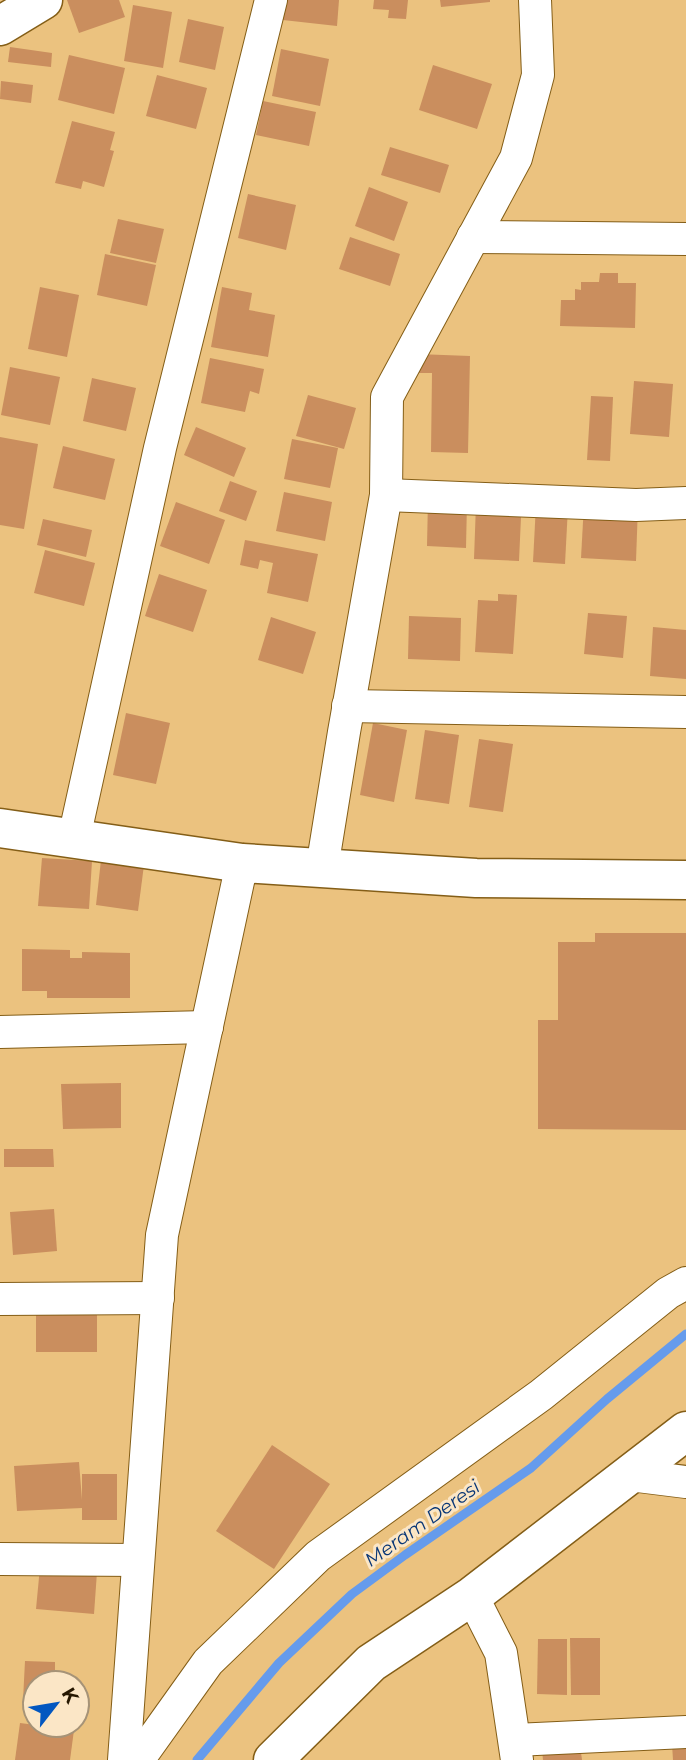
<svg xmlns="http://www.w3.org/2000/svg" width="686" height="1760" font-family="Montserrat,sans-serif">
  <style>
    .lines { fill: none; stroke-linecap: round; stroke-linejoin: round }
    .stream { stroke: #659bec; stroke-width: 9 }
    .building { fill: #ca8e5e }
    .street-casing { stroke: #845e17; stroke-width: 34 }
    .secondary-casing { stroke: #845e17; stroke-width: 41 }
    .street { stroke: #fff; stroke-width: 32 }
    .secondary { stroke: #fff; stroke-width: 38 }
    .labels { text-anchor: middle; stroke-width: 6; stroke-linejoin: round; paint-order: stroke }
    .water-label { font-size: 19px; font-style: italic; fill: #0a3776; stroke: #fbe6c6 }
  </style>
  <rect width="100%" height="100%" fill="#ebc27f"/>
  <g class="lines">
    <path class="stream" d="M197,1760l82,-97 73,-69 53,-39 126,-87 76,-69 79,-65"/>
  </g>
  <g class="building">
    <path d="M67,0h52l6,17 -46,16z"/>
    <path d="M285,0h54l-2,26 -54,-6z"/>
    <path d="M374,0h34l-2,19 -18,-1 1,-8 -16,-1z"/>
    <path d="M440,0h50v2l-49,5z"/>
    <path d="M133,5l39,7 -9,56 -39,-7z"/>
    <path d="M188,19l36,8 -9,43 -36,-8z"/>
    <path d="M10,47l42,6 -1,14 -43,-5z"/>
    <path d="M281,49l48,10 -9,47 -48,-10z"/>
    <path d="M69,55l56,13 -11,46 -56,-14z"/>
    <path d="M433,65l59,19 -15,45 -58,-19z"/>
    <path d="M157,75l50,13 -11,41 -50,-13z"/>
    <path d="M1,81l32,4 -2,18 -31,-4z"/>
    <path d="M263,101l53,11 -7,34 -53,-11z"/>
    <path d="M72,121l43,11 -5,18 4,1 -10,36 -21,-6 -2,8 -26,-6z"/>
    <path d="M390,147l59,18 -9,28 -59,-18z"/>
    <path d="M369,187l39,15 -14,39 -39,-15z"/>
    <path d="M248,194l48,11 -10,45 -48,-12z"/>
    <path d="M118,219l46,10 -8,34 -46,-10z"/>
    <path d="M350,237l50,17 -10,32 -51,-17z"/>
    <path d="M105,254l51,11 -9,41 -50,-11z"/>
    <path d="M600,273h18v10h18l-1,45 -75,-2 1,-26h14v-11l6,1v-8h18z"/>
    <path d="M40,287l39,8 -12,62 -39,-8z"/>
    <path d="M222,287l30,6 -3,17 26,5 -7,42 -57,-10z"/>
    <path d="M417,354l53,2 -2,97 -37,-1 1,-79h-16z"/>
    <path d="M210,358l54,11 -5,25 -9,-3 -5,21 -44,-9z"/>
    <path d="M10,367l50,10 -10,48 -49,-10z"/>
    <path d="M92,378l44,10 -10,43 -43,-10z"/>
    <path d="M634,381l39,3 -4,53 -39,-3z"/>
    <path d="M308,395l48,13 -12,41 -48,-13z"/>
    <path d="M591,396l22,1 -3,64 -23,-1z"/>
    <path d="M196,427l50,21 -12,29 -50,-22z"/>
    <path d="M0,437l38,7 -14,85 -24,-4z"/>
    <path d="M292,439l46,9 -8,40 -46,-9z"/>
    <path d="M63,446l52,13 -10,41 -52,-12z"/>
    <path d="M230,481l27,10 -11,30 -27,-10z"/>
    <path d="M284,492l48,10 -7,39 -49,-10z"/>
    <path d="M428,500l39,2 -1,46 -39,-2z"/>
    <path d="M176,502l49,18 -16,44 -49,-18z"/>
    <path d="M516,502v14l5,1 -2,44 -45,-2 2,-55z"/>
    <path d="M584,504l54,2 -2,55 -55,-3z"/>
    <path d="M536,505l32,2 -3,57 -32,-2z"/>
    <path d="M43,519l49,11 -6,27 -49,-12z"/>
    <path d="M245,540l73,14 -10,48 -41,-9 6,-30 -13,-3 -2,9 -18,-4z"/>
    <path d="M45,550l50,13 -11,43 -50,-13z"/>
    <path d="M159,574l48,16 -14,42 -48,-16z"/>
    <path d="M498,594l19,1 -4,59 -38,-2 3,-52 20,1z"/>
    <path d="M588,613l39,3 -4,42 -39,-4z"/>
    <path d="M409,616l52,2 -1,43 -52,-2z"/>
    <path d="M271,617l45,15 -13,42 -45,-14z"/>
    <path d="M653,627l33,3v49l-36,-3z"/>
    <path d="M126,713l44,10 -14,61 -43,-9z"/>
    <path d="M373,723l34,7 -13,72 -34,-7z"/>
    <path d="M425,730l34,5 -10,69 -34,-5z"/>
    <path d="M479,739l34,5 -10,68 -34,-5z"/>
    <path d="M42,858l50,3 -3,48 -51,-3z"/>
    <path d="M101,860l43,5 -6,46 -42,-6z"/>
    <path d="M595,933h91v197l-148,-1v-109h20v-78h37z"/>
    <path d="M22,949l48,1v8h12v-6l48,1v45h-83v-7h-25z"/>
    <path d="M121,1083v45l-58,1 -2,-45z"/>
    <path d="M4,1149h49l1,18h-50z"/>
    <path d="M54,1209l3,42 -44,4 -3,-43z"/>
    <rect x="36" y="1303" width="61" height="49"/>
    <path d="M272,1445l58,39 -56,85 -58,-38z"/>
    <path d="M79,1462l3,38v-26h35v46h-35v-12l-65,3 -3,-45z"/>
    <path d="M40,1567l57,5 -3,42 -58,-5z"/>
    <path d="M570,1638h30v57h-29z"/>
    <path d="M538,1639h29v56l-30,-1z"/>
    <path d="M25,1661l30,1v10l12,1v10h-32v18l-12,-1z"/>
    <path d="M20,1723l54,7 -4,30h-55z"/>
    <path d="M686,1743v17h-13l-1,-16z"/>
    <path d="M580,1745l2,15h-39l-1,-10z"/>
  </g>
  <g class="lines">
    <g class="street-casing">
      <g id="street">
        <path d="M473,237l213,2"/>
        <path d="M386,495l250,10 50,-2"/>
        <path d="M348,706l338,6"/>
        <path d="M74,838l86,-390 111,-448"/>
        <path d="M322,868l22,-136 42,-237 1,-98 129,-239 22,-83 -3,-75"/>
        <path d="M0,1032l207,-5"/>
        <path d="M0,1299l158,-1"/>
        <path d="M630,1475l56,7"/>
        <path d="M0,1559l138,1"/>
        <path d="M472,1596l29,57 16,107"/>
        <path d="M515,1740l171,-8"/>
        <path d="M124,1760l38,-525 80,-372"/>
        <path d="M138,1760l70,-98 110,-106 223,-161 127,-102 18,-10"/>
      </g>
    </g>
    <g class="secondary-casing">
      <g id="secondary">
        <path d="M0,26l43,-26"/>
        <path d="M0,828l242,35 234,15 210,2"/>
        <path d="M273,1760l98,-97 101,-67 214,-165"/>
      </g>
    </g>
    <use href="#street" class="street"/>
    <use href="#secondary" class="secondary"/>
  </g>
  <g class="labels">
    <g class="water-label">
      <text transform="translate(422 1523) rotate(-35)" y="7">Meram Deresi</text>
    </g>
  </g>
  <g transform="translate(56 1704) rotate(59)"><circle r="33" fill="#fbe6c6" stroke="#a69377" stroke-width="2"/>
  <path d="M0-5L12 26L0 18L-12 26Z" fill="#0357c0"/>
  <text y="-10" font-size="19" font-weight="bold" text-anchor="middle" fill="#261700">K</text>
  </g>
</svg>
